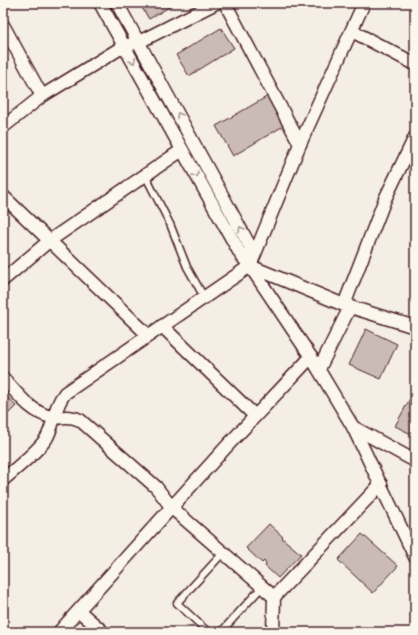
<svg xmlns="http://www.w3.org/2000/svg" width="418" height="635" font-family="Mynerve,sans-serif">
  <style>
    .building { fill: #cabbb6; stroke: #4a1f2b }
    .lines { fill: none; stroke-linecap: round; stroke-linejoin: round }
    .lane-casing { stroke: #4a1f2b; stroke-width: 9 }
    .street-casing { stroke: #4a1f2b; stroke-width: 15 }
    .lane { stroke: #fbf7ec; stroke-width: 6 }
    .street { stroke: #fbf7ec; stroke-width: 12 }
    .oneway { stroke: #ab9695 }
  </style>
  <rect width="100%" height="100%" fill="#f4eee4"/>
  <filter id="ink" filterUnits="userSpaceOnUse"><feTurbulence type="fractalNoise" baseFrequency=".025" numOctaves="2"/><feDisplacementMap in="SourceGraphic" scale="8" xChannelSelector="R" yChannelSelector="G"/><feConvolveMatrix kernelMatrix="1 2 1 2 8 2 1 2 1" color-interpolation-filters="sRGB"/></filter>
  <g filter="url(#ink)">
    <g class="building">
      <path d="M139,3h37l-27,16z"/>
      <path d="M221,28l13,20 -45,28 -13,-21z"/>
      <path d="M268,96l17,29 -52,31 -17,-30z"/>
      <path d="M366,329l31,15 -16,35 -32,-14z"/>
      <path d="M3,392l13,14 -13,13z"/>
      <path d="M412,395l3,2v39l-20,-10z"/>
      <path d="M269,524l14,13 -1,1 19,16 -23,24 -13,-12 1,-2 -2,-3 -2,2 -16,-15z"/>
      <path d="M362,534l36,32 -25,27 -35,-33z"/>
    </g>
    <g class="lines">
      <g class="lane-casing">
        <g id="lane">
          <path d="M145,175l25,49 17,43 17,30"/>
          <path d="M208,632l-31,-29 46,-50"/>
          <path d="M221,632l41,-45"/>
        </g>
      </g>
      <g class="street-casing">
        <g id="street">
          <path d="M100,3l141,252 9,11 61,91"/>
          <path d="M117,3l134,245v13"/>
          <path d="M225,3l75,141"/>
          <path d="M3,25l39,71"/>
          <path d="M352,31l63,33"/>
          <path d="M3,127l39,-31 82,-50 15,-4 77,-39"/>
          <path d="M3,196l145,139"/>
          <path d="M250,266l94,39 71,22"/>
          <path d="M3,280l46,-39 133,-91"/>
          <path d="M344,305l41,-106 30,-62"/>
          <path d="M162,326l93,90"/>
          <path d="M319,369l31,-62"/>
          <path d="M3,378c13,14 29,36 49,39 11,2 15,-3 28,3l76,67 16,21 102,89"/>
          <path d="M353,427l62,34"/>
          <path d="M3,480c14,-13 32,-26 43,-41 9,-15 7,-31 19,-46l185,-127 50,-122 64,-141"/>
          <path d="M79,611l24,21"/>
          <path d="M59,632l168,-186 84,-89 42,70 62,130"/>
          <path d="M273,632l1,-35 107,-113"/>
        </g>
      </g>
      <use href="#lane" class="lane"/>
      <use href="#street" class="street"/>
    </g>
    <defs><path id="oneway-chevron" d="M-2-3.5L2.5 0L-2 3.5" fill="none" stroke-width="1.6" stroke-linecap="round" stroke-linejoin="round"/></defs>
    <g class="oneway">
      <use href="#oneway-chevron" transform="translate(133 61) rotate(61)"/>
      <use href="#oneway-chevron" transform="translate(179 115) rotate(-119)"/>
      <use href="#oneway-chevron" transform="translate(196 175) rotate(61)"/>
      <use href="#oneway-chevron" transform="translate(241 229) rotate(-119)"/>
    </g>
  </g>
  <rect width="418" height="635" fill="none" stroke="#fbf7ec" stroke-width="16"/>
  <rect x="8" y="8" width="402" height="619" fill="none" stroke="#4a1f2b" stroke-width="1.5" filter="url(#ink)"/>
</svg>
